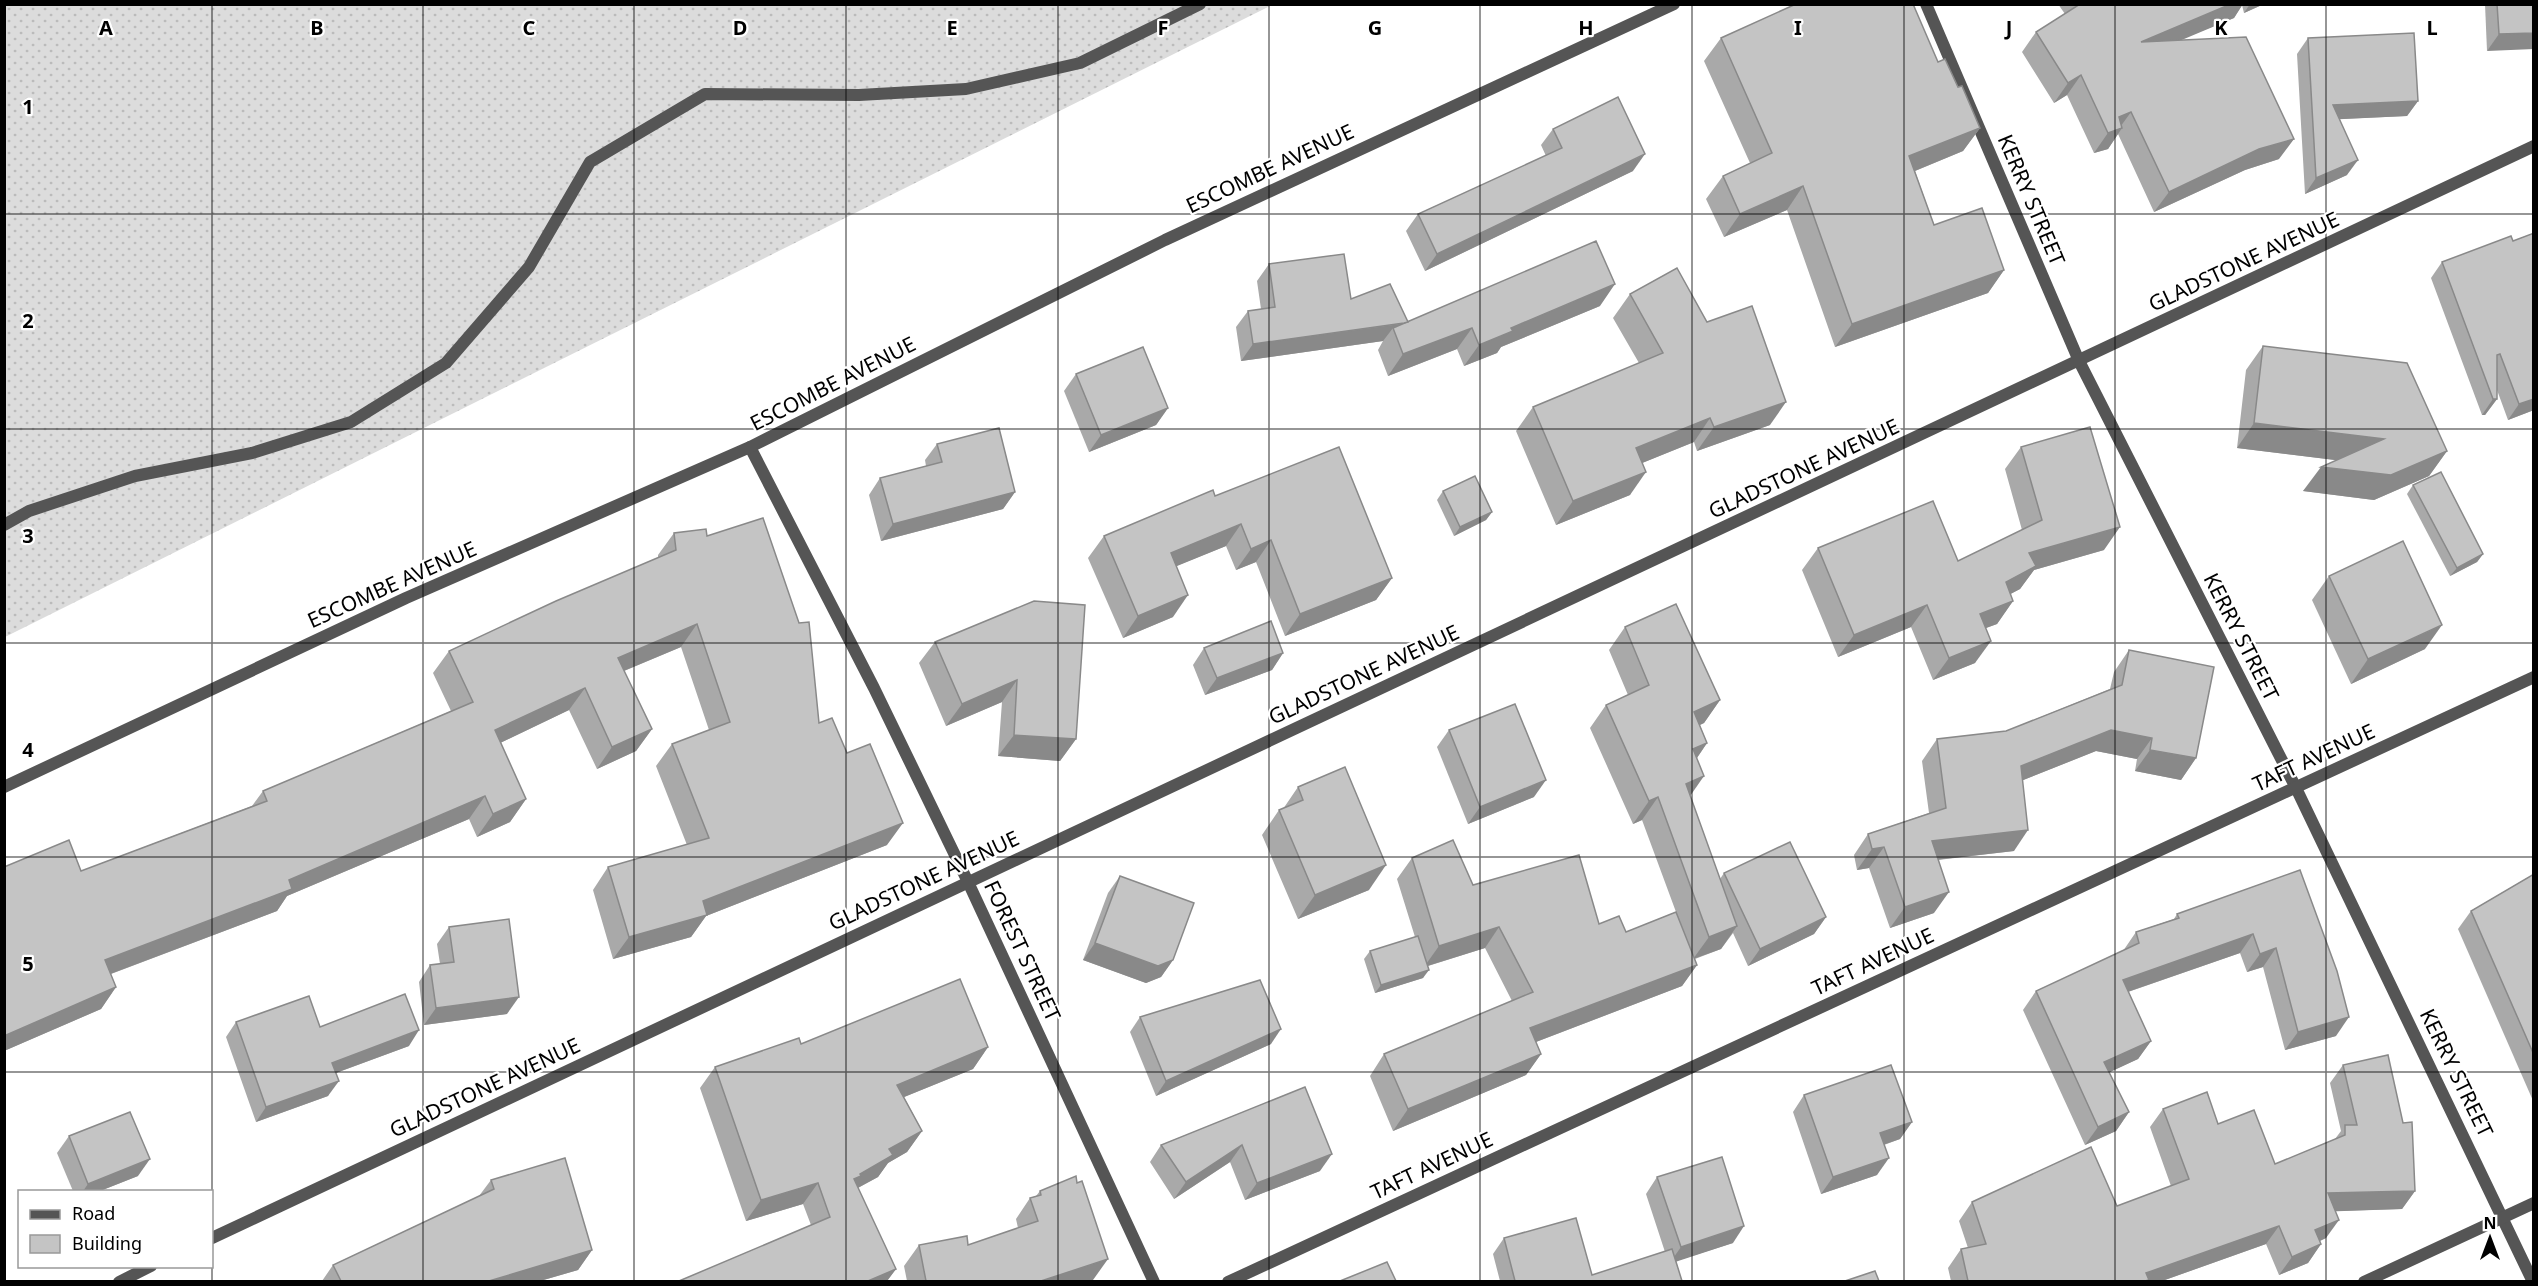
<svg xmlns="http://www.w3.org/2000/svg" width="2538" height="1286" font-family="'Noto Sans',sans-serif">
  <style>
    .grass { fill: url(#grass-dots) }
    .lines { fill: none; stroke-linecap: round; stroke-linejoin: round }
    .service { stroke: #555; stroke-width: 12 }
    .minor { stroke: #555; stroke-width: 12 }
    .wall { fill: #a9a9a9 }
    .shaded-wall { fill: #898989 }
    .building { fill: #c4c4c4; stroke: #898989; stroke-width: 1.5 }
    .grid { fill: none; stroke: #000; stroke-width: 1.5; stroke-opacity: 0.55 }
    .labels { text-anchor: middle; stroke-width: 4.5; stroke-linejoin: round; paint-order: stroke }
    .street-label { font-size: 21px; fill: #000; stroke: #fff }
    .grid-label { font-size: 20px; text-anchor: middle; font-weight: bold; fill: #000; stroke: #fff; stroke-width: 4.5; stroke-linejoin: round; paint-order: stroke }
  </style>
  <defs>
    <pattern id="grass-dots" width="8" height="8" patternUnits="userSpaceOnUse" patternTransform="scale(1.5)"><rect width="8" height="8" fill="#dcdcdc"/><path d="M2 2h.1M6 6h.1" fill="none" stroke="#bbb" stroke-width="1.8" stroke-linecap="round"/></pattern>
  </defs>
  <rect width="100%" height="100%" fill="#fff"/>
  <path class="grass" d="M5,5h1267l-1267,632z"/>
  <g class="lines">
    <path class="service" d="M4,525l25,-14 106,-35 117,-23 99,-31 95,-59 83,-96 61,-105 115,-68 154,1 107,-6 114,-26 120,-59"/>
    <g class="minor">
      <path d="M1926,4l153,357 217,427 237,494"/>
      <path d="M750,447l124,241 94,194 186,400"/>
      <path d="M4,787l402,-189 344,-151 415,-207 509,-236"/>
      <path d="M212,1238l2322,-1092"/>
      <path d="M119,1282l32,-16"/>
      <path d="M1228,1282l1306,-605"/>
      <path d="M2364,1282l170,-79"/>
    </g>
  </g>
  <g class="wall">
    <path d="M2058,4h206l-20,9 -2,-8 -8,13 -55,22 100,119 -34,11 -91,42 -36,-78 -10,15 -14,4 -27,-58 -13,8 -32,-51 14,-20 29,-18z"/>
    <path d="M2485,4h49l-47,47z"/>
    <path d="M1721,38l217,24 20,25 22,41 -17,23 -48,20 19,54 70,45 -16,23 -153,54 -48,-137 -63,27 -18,-38 17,-23 27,-13 -46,-102z"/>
    <path d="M2308,38l110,63 -11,15 -67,3 7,56 -42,19 -8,-140z"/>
    <path d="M1553,129l80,42 -208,100 -19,-40 12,-17 128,-58 -5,-11z"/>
    <path d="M2534,233v177l-26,10 -11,-30v9l-12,16h-3l-51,-137 11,-16 71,-21z"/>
    <path d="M1269,264l82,35 57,23 192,-16 -99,41 -4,6 -33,13 -7,-17 -69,27 -10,-26 5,-9 -142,20 -5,-34 12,-16 13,-2 -4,-28z"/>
    <path d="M1630,294l77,28 63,103 -73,26 -3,-9 -52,21 -12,32 -74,30 -40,-94 17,-24 106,-44 -26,-45z"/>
    <path d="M2263,346l184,105 -18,25 -55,24 -71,-9 33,-31 -99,-12 9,-78z"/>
    <path d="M1076,374l92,34 -12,17 -67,27 -25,-61z"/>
    <path d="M937,444l78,48 -12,17 -122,32 -12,-46 11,-17 46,-12 -1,-6z"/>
    <path d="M2021,447l83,103 -70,20 -14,19 -10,5 3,7 -16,23 -11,4 -11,35 -42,17 -22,-53 -73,30 -36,-87 16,-22 140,13 64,-31 -17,-61z"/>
    <path d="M2413,485l70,69 -6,8 -27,14 -43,-82z"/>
    <path d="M1443,491l49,21 -6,8 -32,16 -17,-36z"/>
    <path d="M1215,496l177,82 -16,22 -91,36 -29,-74 -20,8 -10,-24 -50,20 -3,51 -50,21 -35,-80 16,-22z"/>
    <path d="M674,533l33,3 112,187 28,30 40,92 -181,71 -15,21 -78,22 -20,-69 15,-23 79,-22 -31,-79 16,-22 37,-14 -28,-83 -57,24 28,58 -16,22 -39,18 -28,-59 -69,33 26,56 -16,23 -33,15 -8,-18 -182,77 -10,15 -166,63 5,13 -15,22 -97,42v-184l77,4 171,-65 11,-15 188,-80 -18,-38 16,-22 209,-93v-3z"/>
    <path d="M2329,576l96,73 -74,35 -39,-84z"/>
    <path d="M1034,601l42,138 -16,22 -62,-5 4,-54 -56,24 -27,-63 16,-21z"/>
    <path d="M1625,627l95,73 -16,23 -4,2 7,18 -10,15 -7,38 30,83 4,-6 102,44 -12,17 -66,32 -15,-33 -12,16 -26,10 2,6 -15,21 -146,56 5,12 -15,21 -133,56 -23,-55 14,-22 128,-53 -27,-53 -57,18 -5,12 -48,15 -11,-34 6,-8 45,-14 -18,-58 15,-21 61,27 153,47 50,-20 -34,-92 -9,4 -43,-96 16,-23 22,-10 -19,-45z"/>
    <path d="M1204,648l79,5 -11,17 -67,25 -12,-30z"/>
    <path d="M2129,650l67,108 -15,22 -46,-9 2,-12 -41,-8 -73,29 -9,71 -76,9 -4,53 -44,15 -21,-60 -12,2 -3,-15 14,-21 61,-21 -7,-52 15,-22 69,-8 104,-42 4,-17z"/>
    <path d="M1449,730l85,67 -66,27 -31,-77z"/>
    <path d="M1298,787l71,103 -71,29 -36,-84 17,-25 4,-1z"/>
    <path d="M2300,870l36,166 -51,14 -22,-83 -16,5 -7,-19 -112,39 23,49 -13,18 -29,13 20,40 -13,19 -31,14 -62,-135 13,-19 87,-40 13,-19 38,-13 3,-5z"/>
    <path d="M2534,874v229l-76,-174 13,-18z"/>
    <path d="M1120,876l53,84 -12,17 -15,6 -63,-23 25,-67z"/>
    <path d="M449,927l58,87 -83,11 -5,-43 11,-17 10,-1 -3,-20z"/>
    <path d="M1140,1017l131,27 -115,52 -26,-64z"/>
    <path d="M236,1022l84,5 89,19 -73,27 -8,23 -72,26 -30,-85z"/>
    <path d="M801,1044l187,3 -15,22 -69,28 18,34 -15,21 -19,11 -10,14 -20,11 38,81 -9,12h-208l132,-56 -8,-21 -57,17 -46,-133 15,-21z"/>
    <path d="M2343,1065l72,126 -13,18 -66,2 -10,27 -6,3 1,3 -13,19 -29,12 -13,-31 -104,37h-211l-3,-13 13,-19 7,-1 -9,-27 13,-19 145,4 54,-20 -21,-59 13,-18 112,55 60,-25 6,-8 -11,-48z"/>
    <path d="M1305,1087l15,84 -75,29 -15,-38 -56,37 -24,-37 11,-17z"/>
    <path d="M1804,1095l108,27 -12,17 -16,6 -7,30 -56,19 -28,-82z"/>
    <path d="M69,1136l69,40 -38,15h-27l-16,-38z"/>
    <path d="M1657,1177l76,66 -57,18 6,20h-182l-7,-27 11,-16 88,37 73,-23 -19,-58z"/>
    <path d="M491,1180l101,70 -14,20 -38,11h-218l11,-16 146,-69z"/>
    <path d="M1040,1191l53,89 -4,1h-182l-3,-15 15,-21h49l50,-17 -2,-9 14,-21 6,-2z"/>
  </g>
  <g class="shaded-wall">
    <path d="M2231,4h12l-9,14 -107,45 14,-21z"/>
    <path d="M2250,4h14l-20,9z"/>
    <path d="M2534,33v16l-47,2 12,-17z"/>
    <path d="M2081,75l-14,20 -13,8 14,-20z"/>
    <path d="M2418,101l-11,15 -84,4 10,-15z"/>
    <path d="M2131,112l-13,18 4,-2 -14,21 -14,4 25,-36z"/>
    <path d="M1980,128l-17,23 -70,29 16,-24z"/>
    <path d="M2294,139l-15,20 -34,11 -91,42 15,-20 90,-43z"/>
    <path d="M1645,154l-12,17 -208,100 12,-17z"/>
    <path d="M2358,160l-11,15 -42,19 11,-16z"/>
    <path d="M1803,186l-16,24 -63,27 16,-23z"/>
    <path d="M2004,270l-16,23 -153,54 17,-23z"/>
    <path d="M1615,284l-15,22 -99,41 -4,6 -33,13 15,-21 32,-17z"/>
    <path d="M1408,323l-15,5 -10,13 -142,20 12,-17z"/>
    <path d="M1472,328l-15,21 -69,27 15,-22z"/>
    <path d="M2493,399h4l-12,16h-3z"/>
    <path d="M2534,399v11l-26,10 11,-16z"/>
    <path d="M1786,402l-16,23 -73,26 17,-24z"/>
    <path d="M1168,408l-12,17 -67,27 12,-17z"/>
    <path d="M1710,418l-16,24 -74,30 16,-24z"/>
    <path d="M2254,423l130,16 -17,25 -130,-16z"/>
    <path d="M2447,451l-18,25 -55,24 -71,-9 18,-24z"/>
    <path d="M1646,472l-16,23 -74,30 17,-24z"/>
    <path d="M1015,492l-12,17 -122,32 12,-17z"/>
    <path d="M1492,512l-6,8 -32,16 6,-9z"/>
    <path d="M1241,524l-15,22 -71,29 16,-22z"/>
    <path d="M2120,527l-16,23 -70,20 -14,19 -30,16 16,-23 23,-29z"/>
    <path d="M1271,540l-15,22 -20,8 15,-21z"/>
    <path d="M2483,554l-6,8 -27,14 7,-8z"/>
    <path d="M1392,578l-16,22 -91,36 15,-22z"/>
    <path d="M1188,595l-15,22 -50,21 15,-22z"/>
    <path d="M2013,601l-16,23 -33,12 16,-22z"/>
    <path d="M1927,605l-16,22 -73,30 16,-22z"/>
    <path d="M697,624l-16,23 -79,33 16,-22z"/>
    <path d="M2442,625l-17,24 -74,35 17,-25z"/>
    <path d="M1991,641l-16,22 -42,17 16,-22z"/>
    <path d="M1283,653l-11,17 -67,25 12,-17z"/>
    <path d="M1017,680l-15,22 -56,24 16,-22z"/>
    <path d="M585,688l-16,22 -90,43 16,-23z"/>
    <path d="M1720,700l-16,23 -26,12 16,-23z"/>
    <path d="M652,729l-16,22 -39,18 15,-22z"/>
    <path d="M2111,730l41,8 -15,21 -41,-8 -90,36 15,-21z"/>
    <path d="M1014,735l62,4 -16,22 -62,-5z"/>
    <path d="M1707,743l-15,22 1,-16z"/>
    <path d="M2150,750l46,8 -15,22 -46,-9z"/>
    <path d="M1704,776l-16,23 -2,-15z"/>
    <path d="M1546,780l-12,17 -66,27 12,-17z"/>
    <path d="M485,796l-16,23 -182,77 -10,15 -188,71 16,-22 184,-80z"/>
    <path d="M1658,797l-16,23 -9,4 16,-23z"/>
    <path d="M526,799l-16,23 -33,15 16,-23z"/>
    <path d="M903,823l-16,22 -181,71 -15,21 -78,22 16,-22 74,-36z"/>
    <path d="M2028,830l-14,21 -97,11 15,-21z"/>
    <path d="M1884,847l-15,21 -12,2 15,-21z"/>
    <path d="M1386,865l-17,25 -71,29 17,-24z"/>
    <path d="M1949,892l-15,21 -44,15 15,-21z"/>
    <path d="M1826,917l-12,17 -66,32 12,-17z"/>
    <path d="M1737,926l-16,23 -28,10 16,-22z"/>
    <path d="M1499,927l-14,21 -61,19 15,-21z"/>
    <path d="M2253,934l-13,19 -130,45 13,-18z"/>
    <path d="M1095,943l78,17 -12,17 -15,6 -63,-23z"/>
    <path d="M2276,948l-13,19 -16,5 13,-18z"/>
    <path d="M1697,965l-15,21 -167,64 15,-22z"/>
    <path d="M1429,970l-6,8 -48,15 6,-8z"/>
    <path d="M116,987l-15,22 -97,42v-15z"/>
    <path d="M519,997l-12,17 -83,11 12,-17z"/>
    <path d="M2349,1017l-13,19 -51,14 13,-18z"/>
    <path d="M1281,1029l-10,15 -115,52 10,-15z"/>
    <path d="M419,1030l-10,16 -87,32 10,-15z"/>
    <path d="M2151,1041l-13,18 -47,22 13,-19z"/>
    <path d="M988,1047l-15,22 -91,37 15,-21z"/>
    <path d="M1541,1054l-15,21 -133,56 15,-22z"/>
    <path d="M339,1081l-11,15 -72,26 10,-15z"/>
    <path d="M2129,1112l-13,19 -31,14 13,-18z"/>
    <path d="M1912,1122l-12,17 -32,11 12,-17z"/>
    <path d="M922,1131l-15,21 -19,11 -10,14 -28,15 4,-13 35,-30z"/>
    <path d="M1242,1145l-12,17 -56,37 12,-17z"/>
    <path d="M1332,1154l-12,17 -75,29 12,-17z"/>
    <path d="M1889,1158l-12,17 -56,19 12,-17z"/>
    <path d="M150,1159l-12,17 -38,15h-17l5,-7z"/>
    <path d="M818,1183l-15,21 -57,17 15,-21z"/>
    <path d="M2415,1191l-13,18 -87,3 13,-19z"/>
    <path d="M2339,1220l-13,18 -24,11 13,-19z"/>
    <path d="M1744,1226l-11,17 -64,21 12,-17z"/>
    <path d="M2279,1226l-13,18 -104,37h-22l6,-8z"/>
    <path d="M2321,1244l-13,19 -29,12 13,-18z"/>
    <path d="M592,1250l-14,20 -38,11h-52z"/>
    <path d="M1108,1259l-15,21 -4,1h-48z"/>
    <path d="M896,1269l-9,12h-19z"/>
  </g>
  <g class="building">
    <path d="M1796,4h117l25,58 7,-3 13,28 4,-1 18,42 -71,28 25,69 48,-17 22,62 -152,54 -49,-138 -63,28 -17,-38 49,-23 -51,-115z"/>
    <path d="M2080,4h151l-90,38 105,-5 48,102 -35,10 -90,43 -38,-80 -12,5 3,11 -14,5 -27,-58 -13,8 -32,-51z"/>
    <path d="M2497,4h37v29l-35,1z"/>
    <path d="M2414,33l4,68 -85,4 25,55 -42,18 -8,-140z"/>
    <path d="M1618,97l27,57 -208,100 -19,-40 144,-66 -9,-19z"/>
    <path d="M2534,233v166l-15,5 -19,-50 -3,1v44h-4l-51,-137 69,-26 2,5z"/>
    <path d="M1596,241l19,43 -104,44 2,3 -34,14 -7,-17 -69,26 -10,-26z"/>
    <path d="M1344,254l7,45 39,-15 18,38 -4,1 -151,21 -5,-33 27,-4 -6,-43z"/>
    <path d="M1677,268l30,54 45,-16 34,96 -72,25 -4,-9 -74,30 10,24 -73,29 -40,-94 130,-54 -33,-59z"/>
    <path d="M2263,346l144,17 40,88 -56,24 -70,-8 63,-28 -130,-16z"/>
    <path d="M1143,347l25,61 -67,27 -25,-61z"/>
    <path d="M2090,427l30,100 -91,26 7,13 -30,16 7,19 -33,13 11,27 -42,17 -22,-53 -73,30 -36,-87 115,-47 25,60 84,-41 -21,-73z"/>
    <path d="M999,428l16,64 -122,32 -13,-46 62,-16 -5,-18z"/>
    <path d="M1339,447l53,131 -92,36 -29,-74 -20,9 -10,-25 -70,29 17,42 -50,21 -34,-80 109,-46 2,6z"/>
    <path d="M2441,472l42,82 -26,14 -44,-83z"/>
    <path d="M1475,476l17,36 -32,15 -17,-36z"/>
    <path d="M763,518l36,105 10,-1 10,101 13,-5 15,35 23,-9 33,79 -200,78 4,14 -78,22 -21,-70 101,-29 -37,-94 58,-22 -33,-98 -79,34 34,71 -40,18 -27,-59 -90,42 31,69 -33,15 -8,-18 -196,84 3,9 -187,71 11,27 -112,49v-169l65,-27 12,31 186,-70 -4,-10 210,-89 -24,-51 107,-50 120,-51 -2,-17 32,-4 1,7z"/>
    <path d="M2403,541l39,84 -74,34 -39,-83z"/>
    <path d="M1034,601l51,4 -9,134 -62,-4 3,-55 -55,24 -27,-62z"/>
    <path d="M1676,604l44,96 -26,12 13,31 -14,6 11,27 -18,8 51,142 -28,11 -51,-140 -9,4 -43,-96 43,-20 -24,-58z"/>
    <path d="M1271,621l12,32 -66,25 -13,-30z"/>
    <path d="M2129,650l85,17 -18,91 -46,-8 2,-12 -41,-8 -90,36 7,64 -96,11 17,51 -44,15 -21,-60 -12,2 -4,-15 78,-26 -9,-69 69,-8 116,-46z"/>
    <path d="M1515,704l31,76 -66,27 -31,-77z"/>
    <path d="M1345,767l41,98 -71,30 -36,-85 24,-10 -5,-13z"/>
    <path d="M1453,840l20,45 106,-30 20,69 20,-8 7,16 50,-20 21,53 -167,63 11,26 -133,55 -24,-55 149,-62 -34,-65 -60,19 -27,-88z"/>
    <path d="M1790,842l36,75 -66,32 -36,-76z"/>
    <path d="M2300,870l37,101 12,46 -51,15 -22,-84 -16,6 -7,-20 -130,46 28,61 -47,21 25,50 -31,15 -62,-136 103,-48 -3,-11 43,-14 -2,-4z"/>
    <path d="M2534,874v181l-63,-144z"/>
    <path d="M1120,876l74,27 -21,57 -15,6 -63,-23z"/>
    <path d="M509,919l10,78 -83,11 -6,-43 24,-3 -5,-35z"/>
    <path d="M1418,936l11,34 -48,15 -11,-34z"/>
    <path d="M960,979l28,68 -91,38 25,46 -33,18 4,6 -33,19 1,2 -7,3 42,90 -28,12h-189l151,-64 -12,-34 -57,17 -46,-133 84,-29 2,6z"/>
    <path d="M1260,980l21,49 -115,52 -26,-64z"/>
    <path d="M405,994l14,36 -87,33 7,18 -73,26 -30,-85 73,-26 11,31z"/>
    <path d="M2388,1055l15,68 9,-1 3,69 -87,2 11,27 -24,10 6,14 -29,13 -13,-31 -133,47 3,7 -4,1h-177l-7,-32 25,-5 -14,-42 119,-55 26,59 72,-27 -26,-70 44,-17 11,32 36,-14 21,54 70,-29v-10h12l-14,-60z"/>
    <path d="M1891,1065l21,57 -32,11 9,25 -56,19 -29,-82z"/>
    <path d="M1305,1087l27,67 -75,29 -15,-38 -56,37 -25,-37z"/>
    <path d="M130,1112l20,47 -62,25 -19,-48z"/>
    <path d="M1722,1157l22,69 -63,21 -24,-70z"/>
    <path d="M565,1158l27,92 -103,31h-148l-8,-16 161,-76 -3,-9z"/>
    <path d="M1076,1176l1,7 5,-2 26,78 -67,22h-115l-7,-36 48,-9 1,9 70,-24 -8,-23 11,-3 -1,-4z"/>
    <path d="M1576,1218l16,57 80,-26 10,32h-167l-11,-43z"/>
    <path d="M1387,1262l9,19h-56z"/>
    <path d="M1875,1271l4,10h-34z"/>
  </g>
  <path class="grid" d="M212,4v1188M423,4v1278M634,4v1278M846,4v1278M1058,4v1278M1269,4v1278M1480,4v1278M1692,4v1278M1904,4v1278M2115,4v1278M2326,4v1278M4,214h2530M4,429h2530M4,643h2530M4,857h2530M4,1072h2530M212,1192v74M212,1266v16"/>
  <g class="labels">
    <g class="street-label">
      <text transform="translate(1270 169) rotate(-25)" y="7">ESCOMBE AVENUE</text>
      <text transform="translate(2031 200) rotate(67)" y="7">KERRY STREET</text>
      <text transform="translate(2244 262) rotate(-25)" y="7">GLADSTONE AVENUE</text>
      <text transform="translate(833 384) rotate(-27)" y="7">ESCOMBE AVENUE</text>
      <text transform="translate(1804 469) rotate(-25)" y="7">GLADSTONE AVENUE</text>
      <text transform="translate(392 585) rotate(-24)" y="7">ESCOMBE AVENUE</text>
      <text transform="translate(2241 637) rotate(63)" y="7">KERRY STREET</text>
      <text transform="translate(1364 675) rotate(-25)" y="7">GLADSTONE AVENUE</text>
      <text transform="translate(2314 758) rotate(-25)" y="7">TAFT AVENUE</text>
      <text transform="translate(924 881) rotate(-25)" y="7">GLADSTONE AVENUE</text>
      <text transform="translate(1022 951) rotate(65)" y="7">FOREST STREET</text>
      <text transform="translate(1873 962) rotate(-25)" y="7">TAFT AVENUE</text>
      <text transform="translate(2456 1073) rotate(64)" y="7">KERRY STREET</text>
      <text transform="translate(485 1088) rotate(-25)" y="7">GLADSTONE AVENUE</text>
      <text transform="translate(1432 1166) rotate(-25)" y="7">TAFT AVENUE</text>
    </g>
  </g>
  <g class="grid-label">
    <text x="106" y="35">A</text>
    <text x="317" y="35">B</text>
    <text x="529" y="35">C</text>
    <text x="740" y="35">D</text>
    <text x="952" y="35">E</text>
    <text x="1163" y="35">F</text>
    <text x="1375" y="35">G</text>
    <text x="1586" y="35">H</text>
    <text x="1798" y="35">I</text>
    <text x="2009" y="35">J</text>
    <text x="2221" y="35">K</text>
    <text x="2432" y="35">L</text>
    <text x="28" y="114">1</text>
    <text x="28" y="328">2</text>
    <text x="28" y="543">3</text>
    <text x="28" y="757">4</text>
    <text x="28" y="971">5</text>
  </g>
  <rect width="2538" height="1286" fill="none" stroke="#000000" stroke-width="12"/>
  <rect x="18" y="1190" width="195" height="78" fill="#ffffff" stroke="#999999" stroke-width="1.5"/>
  <rect x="30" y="1210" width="30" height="9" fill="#555555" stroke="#999999" stroke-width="1.5"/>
  <text x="72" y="1220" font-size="18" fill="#000000">Road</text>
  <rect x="30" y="1235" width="30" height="18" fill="#c4c4c4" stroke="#999999" stroke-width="1.5"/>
  <text x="72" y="1250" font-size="18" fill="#000000">Building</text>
  <g transform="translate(2490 1238)" stroke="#ffffff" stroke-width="4.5" paint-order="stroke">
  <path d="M0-4.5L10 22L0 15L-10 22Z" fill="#000000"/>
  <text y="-9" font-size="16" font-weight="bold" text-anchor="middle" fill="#000000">N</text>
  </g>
</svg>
